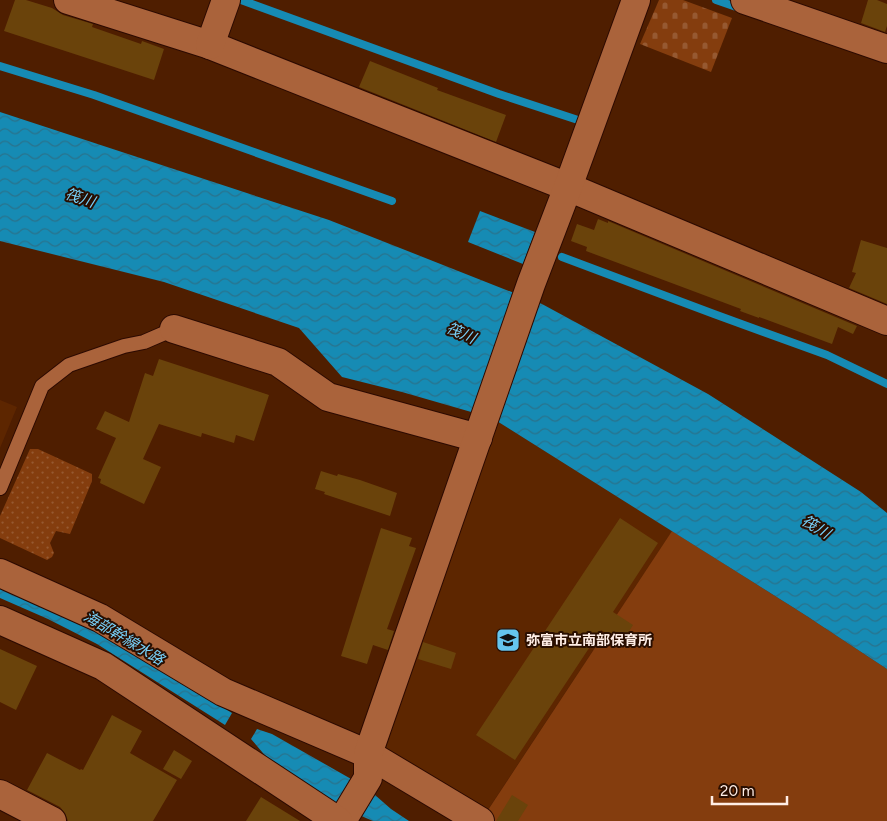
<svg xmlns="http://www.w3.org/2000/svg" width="887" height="821" font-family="Figtree,'Noto Sans JP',sans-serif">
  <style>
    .built { fill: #5d2600 }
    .grass { fill: url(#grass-dots) }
    .cemetery { fill: url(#cemetery-stones) }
    .garden { fill: #843d0e }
    .water { fill: url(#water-waves) }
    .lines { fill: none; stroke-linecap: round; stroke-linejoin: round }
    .stream { stroke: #168bb4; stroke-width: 8 }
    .building { fill: #6a430b }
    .service-casing { stroke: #2c0a00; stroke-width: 16 }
    .minor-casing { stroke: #2c0a00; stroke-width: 30 }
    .tertiary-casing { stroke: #2c0a00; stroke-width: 30 }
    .service { stroke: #aa633b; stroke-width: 14 }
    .minor { stroke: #aa633b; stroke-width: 28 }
    .tertiary { stroke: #aa633b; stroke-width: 28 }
    .labels { text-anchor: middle; stroke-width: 4; stroke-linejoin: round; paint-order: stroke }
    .poi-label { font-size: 14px; font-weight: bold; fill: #ffeee6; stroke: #290e00; text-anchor: start }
    .water-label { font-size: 15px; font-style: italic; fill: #78d1f9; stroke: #290e00 }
  </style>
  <defs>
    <pattern id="grass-dots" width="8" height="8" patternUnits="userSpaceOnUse" patternTransform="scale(1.25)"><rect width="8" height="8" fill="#843d0e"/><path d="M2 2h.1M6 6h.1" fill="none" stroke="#965931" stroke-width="1.8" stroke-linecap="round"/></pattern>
    <pattern id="cemetery-stones" width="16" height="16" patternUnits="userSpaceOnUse" patternTransform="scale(1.25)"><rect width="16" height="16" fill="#843d0e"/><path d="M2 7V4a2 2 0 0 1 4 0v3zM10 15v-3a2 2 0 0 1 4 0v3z" fill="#965931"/></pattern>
    <pattern id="water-waves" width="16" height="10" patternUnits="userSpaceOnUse" patternTransform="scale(1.25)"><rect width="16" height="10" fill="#168bb4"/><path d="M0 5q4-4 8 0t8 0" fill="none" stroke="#29738d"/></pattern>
  </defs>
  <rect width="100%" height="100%" fill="#4f1e00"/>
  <g class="built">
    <path d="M0,400l17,7 -17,41z"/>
    <path d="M492,418l180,113 -187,283 -105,-64z"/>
  </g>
  <path class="grass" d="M30,449h8l54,25v7l-22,53 -14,-3 -6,12 4,10 -2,4 -5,3 -47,-22v-22z"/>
  <path class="cemetery" d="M659,0h24l49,18 -21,54 -71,-28z"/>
  <path class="garden" d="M672,531l130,82 85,56v152h-393l-6,-11z"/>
  <g class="water">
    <path d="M0,112l329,108 213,84 166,90 153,98 26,21v156l-85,-56 -310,-195 -90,-26 -60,-15 -43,-49 -135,-46 -164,-41z"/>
    <path d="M480,211l55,21 -12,32 -55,-22z"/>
    <path d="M0,584l96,42 136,87 -7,12 -128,-81 -49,-25 -48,-21z"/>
    <path d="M257,729l15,5 95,54 24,21 18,12h-36l-21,-9 -78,-46 -23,-27z"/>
  </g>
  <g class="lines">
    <g class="stream">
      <path d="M241,0l258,94 82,27"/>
      <path d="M716,0l26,9"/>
      <path d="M0,66l94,29 298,106"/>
      <path d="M562,257l152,57 113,41 60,29"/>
    </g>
  </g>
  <g class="building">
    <path d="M15,0h11l26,8 11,7 30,9 -1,3 49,17 1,-3 22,8 -10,31 -150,-49z"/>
    <path d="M868,0h9l10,4v22l-2,6 -24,-9z"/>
    <path d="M370,61l68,27 -1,2 69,25 -10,27 -137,-55z"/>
    <path d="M598,219l10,4v-2l249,105 -4,8 -15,-7 -6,17 -73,-27v1l-19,-7 1,-2 -155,-58 1,-4 -16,-6 6,-17 17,6z"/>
    <path d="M861,240l26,8v56l-38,-16 7,-15 -4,-1z"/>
    <path d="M159,359l110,36 -15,46 -18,-6 -2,8 -32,-10 -1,4 -42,-13 -16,35 18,8 -17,37 -44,-21 1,-4 -3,-1 18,-40 -20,-9 9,-18 24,11 16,-49 8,3z"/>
    <path d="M321,471l16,5 1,-2 22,6 37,13 -7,23 -66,-22 1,-2 -10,-3z"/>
    <path d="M620,518l38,25 -45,69 20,13 -11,18 -21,-13 -86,130 -39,-25z"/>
    <path d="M381,528l31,10 -3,8 7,2 -29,81 7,2 -6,19 -15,-5 -6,19 -26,-8z"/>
    <path d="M423,642l33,11 -5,16 -33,-10z"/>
    <path d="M0,649l37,17 -21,44 -16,-8z"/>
    <path d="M112,715l30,16 -12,22 47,27 -24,41h-85l-3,-8 -5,-6 -33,-17 20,-37 33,17 1,-1 2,1z"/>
    <path d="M174,750l18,11 -11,18 -18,-10z"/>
    <path d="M512,795l16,10 -10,16h-22z"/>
    <path d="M261,797l39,24h-54z"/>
  </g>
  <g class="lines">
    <g class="service-casing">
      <path id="service" d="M0,488l42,-102 27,-21 55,-19 20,-4 30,-13"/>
    </g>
    <g class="minor-casing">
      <g id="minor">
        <path d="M68,0l142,45 358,142 319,134"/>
        <path d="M745,0l142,49"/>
        <path d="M210,45l16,-45"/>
        <path d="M174,329l104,33 50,35 150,41"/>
        <path d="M0,573l100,45 123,74 145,62 112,67"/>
        <path d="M0,794l52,27"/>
        <path d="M342,821l26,-43v-24l163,-470 37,-97 68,-187"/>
      </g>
    </g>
    <g class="tertiary-casing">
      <path id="tertiary" d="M0,620l103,46 235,155"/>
    </g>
    <use href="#service" class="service"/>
    <use href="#minor" class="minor"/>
    <use href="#tertiary" class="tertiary"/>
  </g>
  <defs>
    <g id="school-square" transform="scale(1.25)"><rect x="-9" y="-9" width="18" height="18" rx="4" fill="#65c5ee" stroke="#290e00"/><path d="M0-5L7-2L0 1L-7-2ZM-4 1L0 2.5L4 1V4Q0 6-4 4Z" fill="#111"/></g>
  </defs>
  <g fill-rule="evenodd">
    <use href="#school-square" x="508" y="640"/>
  </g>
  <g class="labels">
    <g class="poi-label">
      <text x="526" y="645">弥富市立南部保育所</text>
    </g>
    <g class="water-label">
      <text transform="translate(80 198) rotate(18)" y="5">筏川</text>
      <text transform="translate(461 333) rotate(24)" y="5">筏川</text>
      <text transform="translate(816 527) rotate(31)" y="5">筏川</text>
      <text transform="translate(124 638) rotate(31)" y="5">海部幹線水路</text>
    </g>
  </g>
  <path d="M712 796v8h75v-8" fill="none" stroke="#ffeee6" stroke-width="2.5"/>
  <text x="720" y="796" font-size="15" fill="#ffeee6" stroke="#290e00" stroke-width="4" paint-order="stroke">20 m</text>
</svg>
